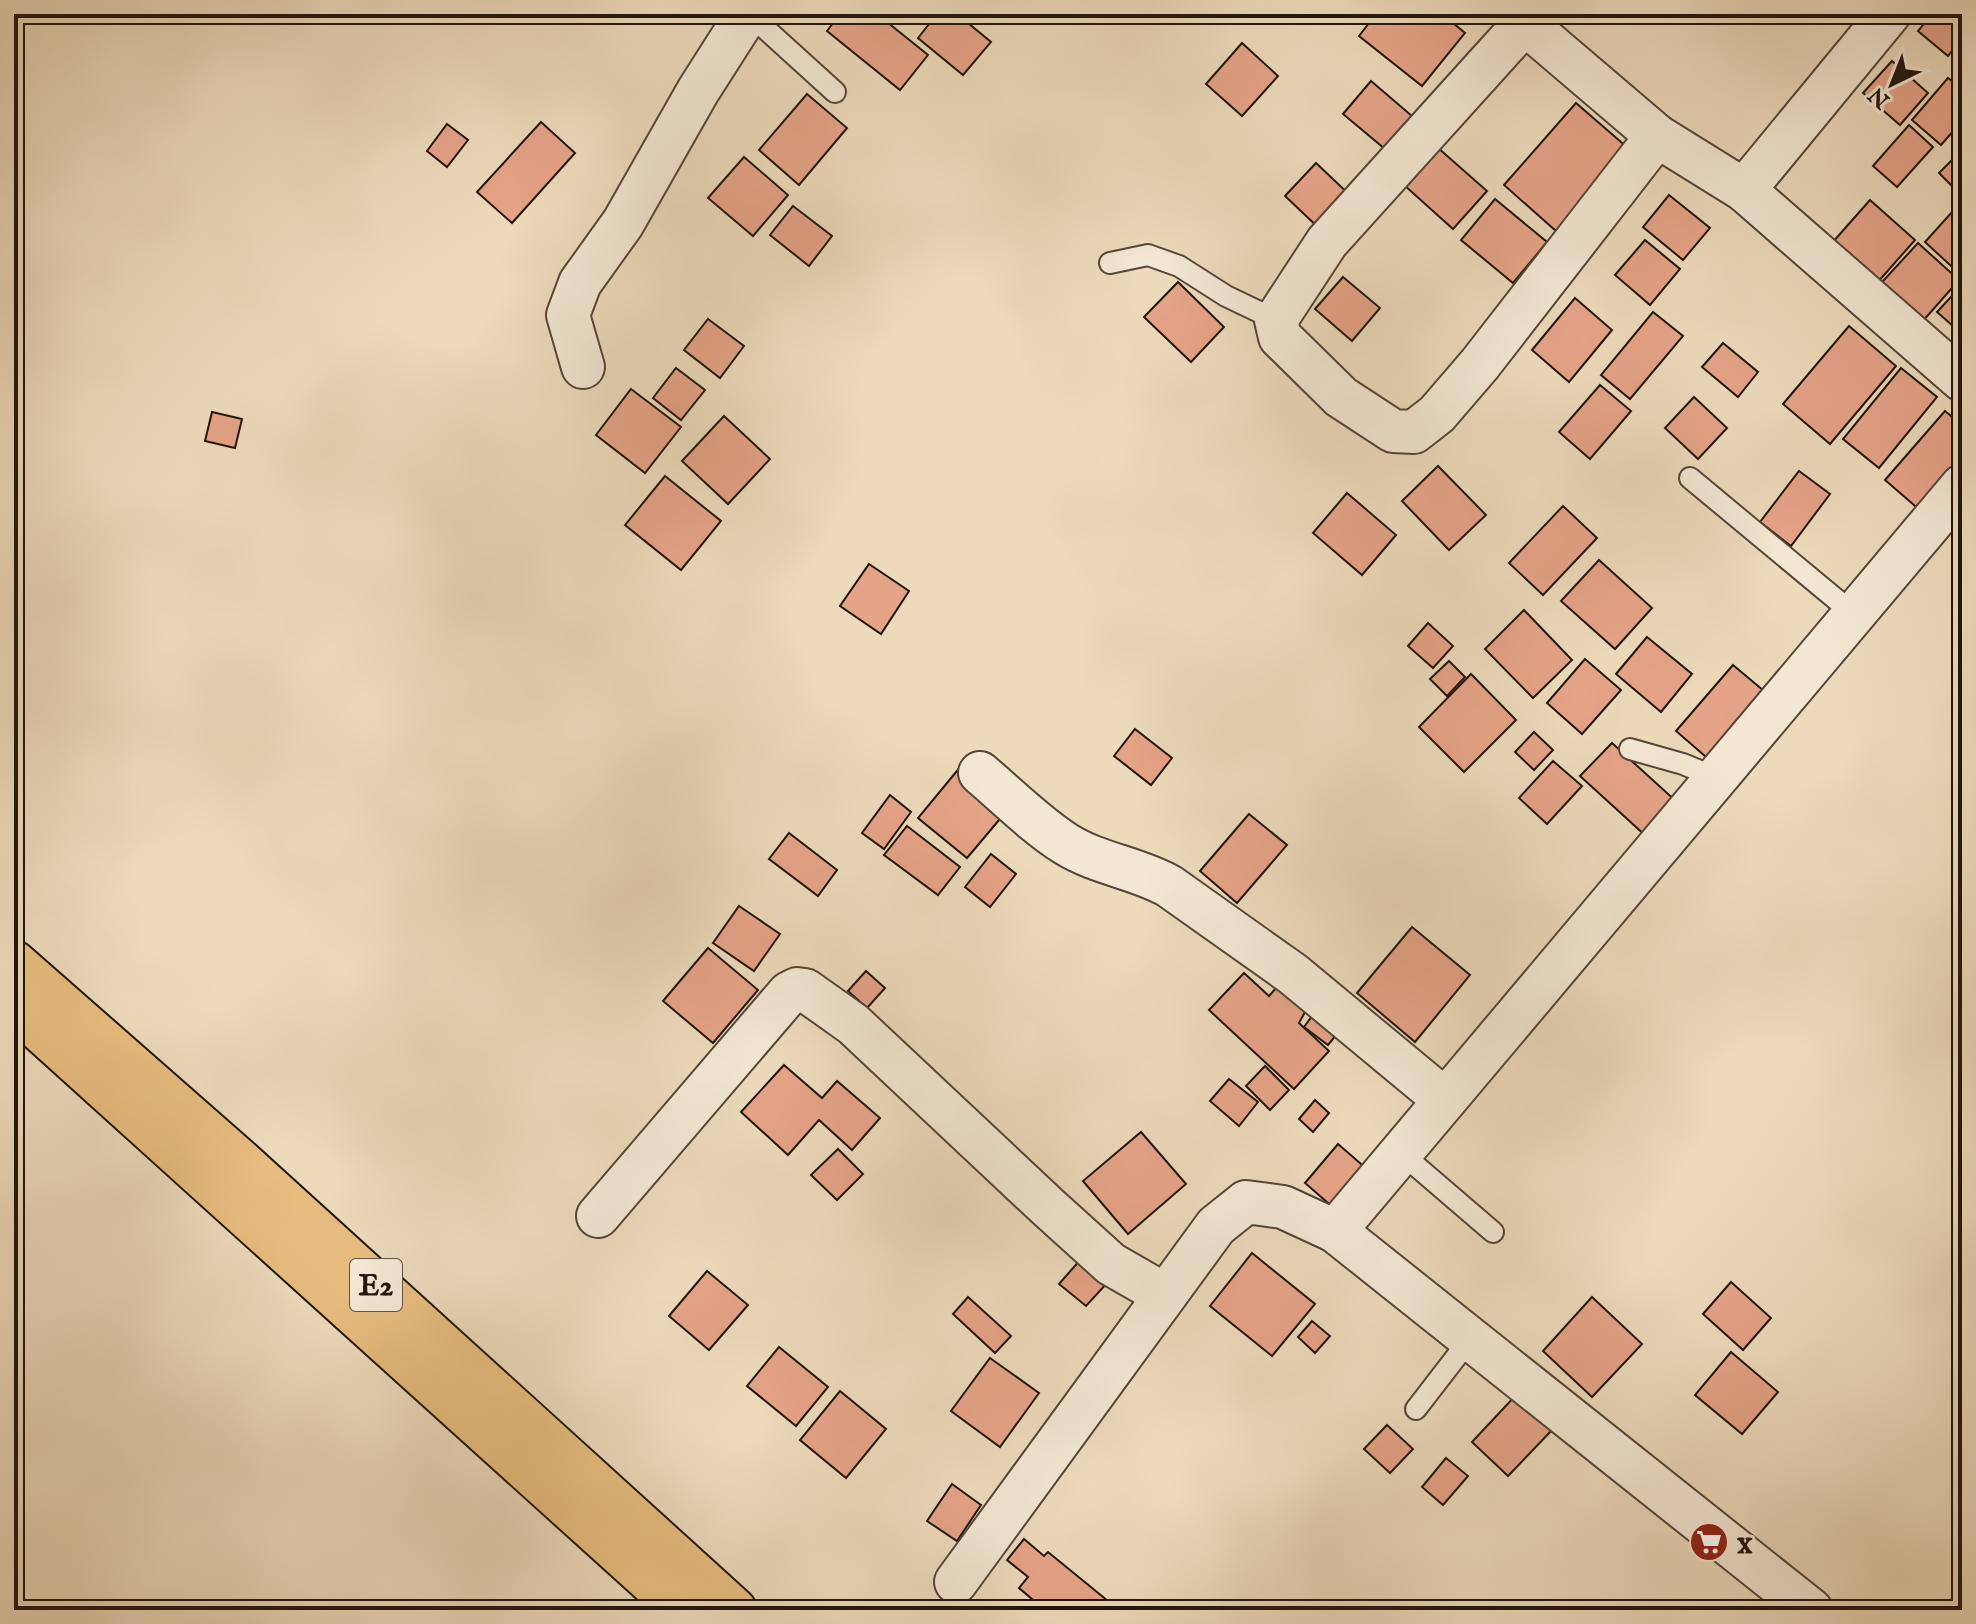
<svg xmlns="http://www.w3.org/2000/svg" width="1976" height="1624" font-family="'IM FELL English',serif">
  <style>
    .building { fill: #e5a388; stroke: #20150e; stroke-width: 2 }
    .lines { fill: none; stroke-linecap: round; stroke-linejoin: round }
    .service-casing { stroke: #534639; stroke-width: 24 }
    .minor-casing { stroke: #534639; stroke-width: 46 }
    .motorway-casing { stroke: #20150e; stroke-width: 48 }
    .service { stroke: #f3e7d3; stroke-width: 20 }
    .minor { stroke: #f3e7d3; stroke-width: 42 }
    .motorway { stroke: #e6bd7e; stroke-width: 44 }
    .labels { text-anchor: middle; stroke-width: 6; stroke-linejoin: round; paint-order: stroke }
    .shield { fill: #f3e7d3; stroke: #5f5449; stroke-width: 2 }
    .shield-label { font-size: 30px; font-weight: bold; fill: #20150e }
    .poi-label { font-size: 32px; font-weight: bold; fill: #20150e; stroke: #f3e7d3; text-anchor: start }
  </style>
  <rect width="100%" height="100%" fill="#ecdabb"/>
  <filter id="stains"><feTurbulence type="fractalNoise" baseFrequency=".0025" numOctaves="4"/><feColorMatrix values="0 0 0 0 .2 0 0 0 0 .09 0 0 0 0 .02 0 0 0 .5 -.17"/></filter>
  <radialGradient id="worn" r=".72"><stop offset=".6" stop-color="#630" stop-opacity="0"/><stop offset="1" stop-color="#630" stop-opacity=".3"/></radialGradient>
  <g class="building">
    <path d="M840,14h37l51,41 -28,35 -73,-59z"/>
    <path d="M937,14h20l34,28 -28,33 -45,-37z"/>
    <path d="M1376,14h66l23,19 -43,53 -63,-50z"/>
    <path d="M1932,14h30v24l-14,18 -30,-25z"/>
    <path d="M1242,43l36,33 -36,40 -36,-32z"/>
    <path d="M1962,52v17l-9,-8z"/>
    <path d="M1892,61l36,32 -28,32 -37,-32z"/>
    <path d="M1948,78l14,11v32l-21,24 -29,-25z"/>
    <path d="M1371,81l48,41 -28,32 -48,-40z"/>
    <path d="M807,94l40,34 -48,57 -40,-35z"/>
    <path d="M1576,103l52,45 -72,83 -52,-46z"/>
    <path d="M541,122l34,31 -63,70 -35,-31z"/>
    <path d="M447,124l21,16 -21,27 -20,-16z"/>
    <path d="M1909,125l24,22 -36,40 -24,-21z"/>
    <path d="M1437,147l50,44 -34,38 -49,-44z"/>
    <path d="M1962,150v46l-23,-23z"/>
    <path d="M744,157l44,38 -35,41 -45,-38z"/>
    <path d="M1316,163l37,35 -31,33 -37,-35z"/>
    <path d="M1669,195l41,33 -27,32 -40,-33z"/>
    <path d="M1495,199l52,43 -34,41 -52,-43z"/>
    <path d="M1870,200l45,40 -38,43 -45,-40z"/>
    <path d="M793,206l39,30 -23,30 -39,-31z"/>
    <path d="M1953,211l9,8v57l-37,-34z"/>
    <path d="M1645,240l35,29 -30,36 -35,-30z"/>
    <path d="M1918,243l41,37 -44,50 -42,-38z"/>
    <path d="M1343,277l37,31 -28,33 -37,-32z"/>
    <path d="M1178,282l46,45 -33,35 -47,-45z"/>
    <path d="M1962,285v49l-25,-22z"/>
    <path d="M1575,298l37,32 -43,52 -37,-32z"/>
    <path d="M1653,312l30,24 -53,63 -29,-24z"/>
    <path d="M708,319l36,27 -24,32 -36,-28z"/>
    <path d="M1849,326l47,40 -66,78 -47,-40z"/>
    <path d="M1723,343l35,29 -20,25 -36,-30z"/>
    <path d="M676,368l29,22 -24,30 -28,-22z"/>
    <path d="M1901,368l36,29 -58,71 -36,-29z"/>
    <path d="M1600,385l31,26 -41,48 -31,-27z"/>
    <path d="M631,389l50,38 -36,46 -49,-38z"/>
    <path d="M1694,397l33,31 -29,31 -33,-31z"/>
    <path d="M1945,411l17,14v41l-40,46 -37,-32z"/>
    <path d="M212,412l30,7 -7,29 -30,-7z"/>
    <path d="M724,416l46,43 -42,45 -46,-43z"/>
    <path d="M1438,466l48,49 -37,35 -47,-49z"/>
    <path d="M1799,471l31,23 -39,52 -31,-24z"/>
    <path d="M665,476l56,45 -40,49 -56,-45z"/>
    <path d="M1347,493l49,42 -34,40 -49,-42z"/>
    <path d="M1563,506l34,32 -54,57 -34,-32z"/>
    <path d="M1599,560l53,48 -37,41 -54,-48z"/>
    <path d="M869,564l40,27 -28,43 -41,-28z"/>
    <path d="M1524,610l48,50 -39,38 -48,-49z"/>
    <path d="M1428,623l25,23 -20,22 -25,-22z"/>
    <path d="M1647,637l45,37 -31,38 -45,-38z"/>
    <path d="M1585,659l36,31 -39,44 -35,-31z"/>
    <path d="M1449,661l16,16 -18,19 -17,-17z"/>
    <path d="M1733,665l37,31 -57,67 -37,-32z"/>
    <path d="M1471,674l45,46 -52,52 -45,-45z"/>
    <path d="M1135,729l37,29 -21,27 -37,-29z"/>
    <path d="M1534,732l19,18 -19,20 -19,-18z"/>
    <path d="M1612,743l66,60 -31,34 -67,-61z"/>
    <path d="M1553,761l29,25 -35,38 -28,-26z"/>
    <path d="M961,766l49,41 -43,51 -49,-40z"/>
    <path d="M890,795l21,17 -27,37 -22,-16z"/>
    <path d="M1249,814l38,31 -50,58 -37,-32z"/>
    <path d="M907,826l53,41 -22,28 -54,-40z"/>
    <path d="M789,833l48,37 -19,26 -49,-37z"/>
    <path d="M991,854l25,20 -26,33 -25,-20z"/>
    <path d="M739,906l41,28 -26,37 -41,-28z"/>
    <path d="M1412,927l58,48 -55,67 -58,-49z"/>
    <path d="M708,948l50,42 -45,53 -50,-42z"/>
    <path d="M866,971l19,17 -18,20 -19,-17z"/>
    <path d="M1244,973l25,23 16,-18 26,23 -12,22 30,28 -35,38 -85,-79z"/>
    <path d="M1321,1004l25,19 -18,22 -24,-18z"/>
    <path d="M784,1065l38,33 15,-17 43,37 -28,32 -33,-30 -31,35 -47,-43z"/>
    <path d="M1265,1066l24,24 -19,20 -24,-24z"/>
    <path d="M1229,1079l29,23 -19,24 -29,-25z"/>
    <path d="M1315,1100l14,13 -16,19 -14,-13z"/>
    <path d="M1141,1132l45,52 -58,50 -45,-53z"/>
    <path d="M1338,1144l30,26 -33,39 -30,-26z"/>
    <path d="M838,1149l25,25 -26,26 -26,-25z"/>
    <path d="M1252,1253l63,51 -43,52 -62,-50z"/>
    <path d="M1081,1259l27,23 -22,24 -27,-22z"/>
    <path d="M707,1271l41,34 -39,45 -40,-34z"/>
    <path d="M1731,1282l40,36 -28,32 -40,-36z"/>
    <path d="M968,1297l43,39 -16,17 -42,-39z"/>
    <path d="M1592,1297l50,47 -50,53 -49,-46z"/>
    <path d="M1312,1321l18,15 -15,17 -17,-16z"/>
    <path d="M779,1347l49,40 -32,39 -49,-40z"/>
    <path d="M1731,1352l47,40 -36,42 -47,-39z"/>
    <path d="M990,1358l49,35 -39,54 -49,-36z"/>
    <path d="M840,1391l46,38 -40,49 -46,-38z"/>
    <path d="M1517,1394l36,35 -45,47 -36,-34z"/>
    <path d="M1387,1425l26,24 -23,24 -26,-24z"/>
    <path d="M1446,1458l22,18 -25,29 -21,-18z"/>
    <path d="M952,1484l29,21 -24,36 -30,-20z"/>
    <path d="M1024,1539l20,17 4,-4 71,58h-74l-26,-22 9,-11 -21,-17z"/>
  </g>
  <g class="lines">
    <g class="service-casing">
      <g id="service">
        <path d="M749,14l86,78"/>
        <path d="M1110,263l38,-8 31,11 47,30 50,24"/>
        <path d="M1690,478l165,137"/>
        <path d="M1630,749l53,15 34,14"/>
        <path d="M1401,1153l92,79"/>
        <path d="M1416,1409l54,-70"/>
      </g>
    </g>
    <g class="minor-casing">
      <g id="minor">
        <path d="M1514,14l143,122 87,54 218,190"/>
        <path d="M1524,24l-197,218 -51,78 4,17 61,60 52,34 21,1 23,-18 43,-50 177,-228"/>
        <path d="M1744,190l145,-176"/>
        <path d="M583,367l-15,-52 12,-32 43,-60 75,-132 49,-77"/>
        <path d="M980,773c26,22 57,53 86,71 32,20 71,24 103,42l124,88 152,126"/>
        <path d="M598,1216l191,-223 8,-4 8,1 48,34 195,183 63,57 54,31"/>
        <path d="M1335,1231l476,379"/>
        <path d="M956,1582l260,-356 30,-24 37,5 52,24 627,-745"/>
      </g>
    </g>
    <g class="motorway-casing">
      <g id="motorway">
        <path d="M14,963l221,194 499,453"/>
        <path d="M14,1006l669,604"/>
      </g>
    </g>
    <use href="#service" class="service"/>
    <use href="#minor" class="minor"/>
    <use href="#motorway" class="motorway"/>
  </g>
  <defs>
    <g id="supermarket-disc" transform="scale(2)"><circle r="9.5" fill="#8f2418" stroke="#f3e7d3"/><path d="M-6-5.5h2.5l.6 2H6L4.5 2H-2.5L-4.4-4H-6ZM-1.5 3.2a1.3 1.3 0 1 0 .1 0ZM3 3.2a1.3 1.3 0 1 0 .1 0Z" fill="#fff"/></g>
  </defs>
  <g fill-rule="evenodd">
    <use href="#supermarket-disc" x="1709" y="1542"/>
  </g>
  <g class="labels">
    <rect class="shield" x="350" y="1259" width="52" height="52" rx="6"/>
    <g class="shield-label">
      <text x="376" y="1295">E2</text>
    </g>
    <g class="poi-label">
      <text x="1737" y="1553">x</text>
    </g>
  </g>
  <rect width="1976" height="1624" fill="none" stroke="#ecdabb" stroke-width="48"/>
  <rect x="16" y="16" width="1944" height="1592" fill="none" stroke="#20150e" stroke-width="4"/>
  <rect x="24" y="24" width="1928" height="1576" fill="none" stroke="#20150e" stroke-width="2"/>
  <g transform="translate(1892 84) rotate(223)" stroke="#f3e7d3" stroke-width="6" paint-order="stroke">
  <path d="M0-6L14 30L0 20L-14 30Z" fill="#20150e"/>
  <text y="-12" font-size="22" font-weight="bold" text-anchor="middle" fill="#20150e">N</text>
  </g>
  <rect width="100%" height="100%" filter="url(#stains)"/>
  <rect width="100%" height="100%" fill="url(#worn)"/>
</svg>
